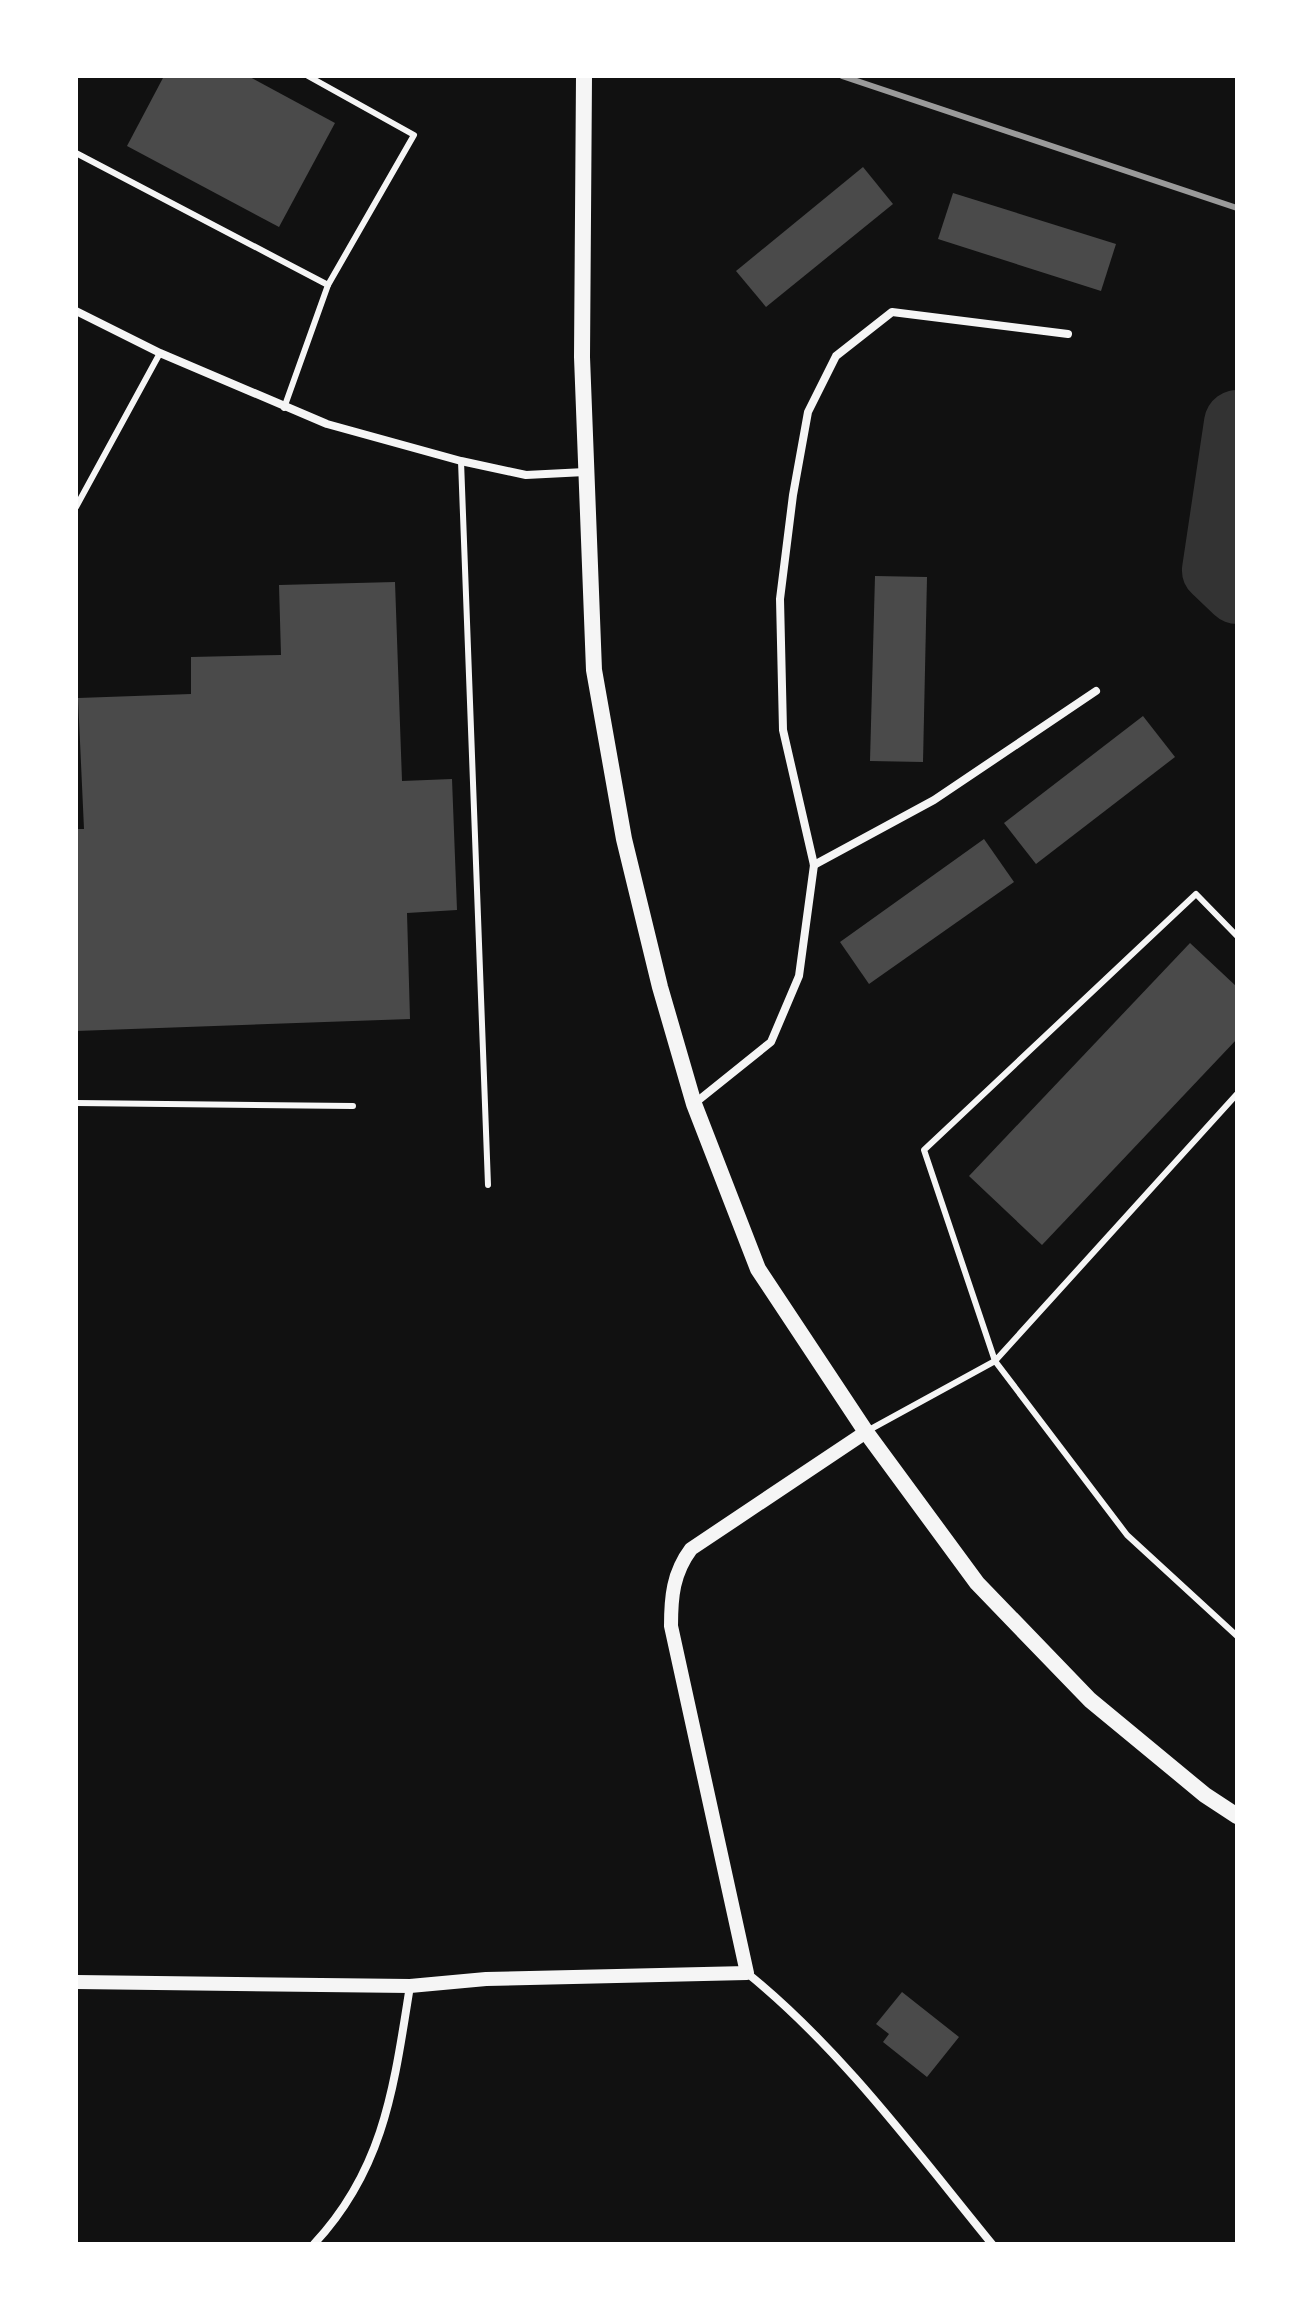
<svg xmlns="http://www.w3.org/2000/svg" width="1313" height="2320" font-family="'Crimson Pro',serif">
  <style>
    .lines { fill: none; stroke-linecap: round; stroke-linejoin: round }
    .river { stroke: #333; stroke-width: 66 }
    .building { fill: #4a4a4a }
    .service { stroke: #f5f5f5; stroke-width: 6 }
    .minor { stroke: #f5f5f5; stroke-width: 8 }
    .tertiary { stroke: #f5f5f5; stroke-width: 14 }
    .secondary { stroke: #f5f5f5; stroke-width: 16 }
    .rail { stroke: #9a9a9a; stroke-width: 6 }
  </style>
  <rect width="100%" height="100%" fill="#111"/>
  <g class="lines">
    <path class="river" d="M1237,423l-22,147 22,21"/>
  </g>
  <g class="building">
    <path d="M164,76h84l87,47 -56,104 -152,-81z"/>
    <path d="M863,167l30,37 -127,103 -30,-36z"/>
    <path d="M953,193l163,51 -15,47 -163,-52z"/>
    <path d="M875,576l52,1 -4,185 -53,-1z"/>
    <path d="M395,582l7,199 50,-2 5,131 -50,3 3,106 -334,12v-202h8l-6,-131 113,-4v-37l90,-2 -2,-70z"/>
    <path d="M1143,716l32,41 -139,107 -32,-41z"/>
    <path d="M984,839l30,43 -145,102 -29,-42z"/>
    <path d="M1190,943l47,44v52l-195,206 -73,-69z"/>
    <path d="M902,1992l57,45 -32,40 -44,-35 6,-8 -13,-10z"/>
  </g>
  <g class="lines">
    <g class="service">
      <path d="M76,153l252,132"/>
      <path d="M284,408l44,-123 86,-150 -106,-59"/>
      <path d="M461,461l27,724"/>
      <path d="M76,507l84,-154"/>
      <path d="M1237,936l-41,-42 -272,256 71,211 242,-267"/>
      <path d="M76,1103l277,3"/>
      <path d="M869,1430l126,-69 132,174 110,101"/>
    </g>
    <g class="minor">
      <path d="M76,311l84,42 167,71 134,37 65,14 59,-3"/>
      <path d="M814,865l120,-65 162,-109"/>
      <path d="M695,1103l76,-61 28,-66 15,-111 -31,-135 -3,-131 13,-104 15,-83 28,-56 56,-44 176,22"/>
      <path d="M747,1973c94,76 169,178 245,271"/>
      <path d="M314,2244c71,-76 80,-159 96,-258"/>
    </g>
    <path class="tertiary" d="M76,1982l334,4 76,-7 261,-6 -76,-347c0,-29 2,-53 20,-77l175,-117"/>
    <path class="secondary" d="M584,76l-2,281 12,313 30,169 36,148 34,117 64,165 108,163 111,151 113,117 115,95 32,21"/>
    <path class="rail" d="M842,76l395,132"/>
  </g>
  <rect width="1313" height="2320" fill="none" stroke="#ffffff" stroke-width="156"/>
</svg>
